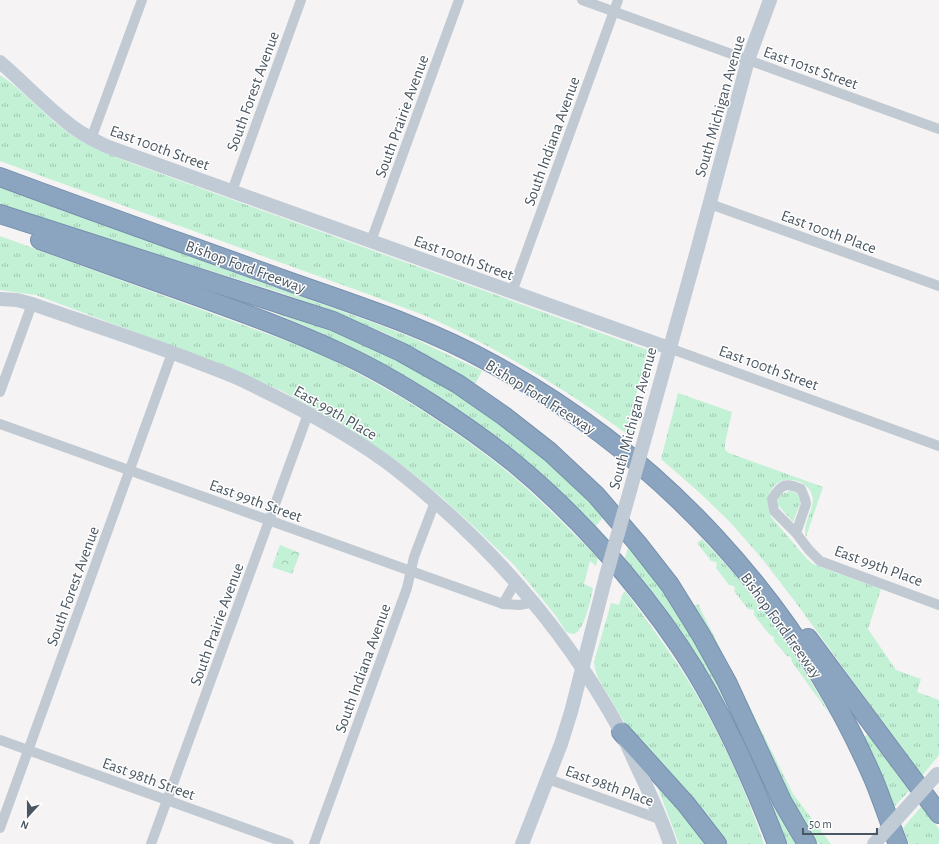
<svg xmlns="http://www.w3.org/2000/svg" width="939" height="844" font-family="'Alegreya Sans',sans-serif">
  <style>
    .grass { fill: url(#grass-tufts) }
    .forest { fill: url(#forest-crowns) }
    .lines { fill: none; stroke-linecap: round; stroke-linejoin: round }
    .highway-casing { stroke: #7690ad; stroke-width: 20 }
    .street { stroke: #c1cad2; stroke-width: 10 }
    .secondary { stroke: #c1cbd6; stroke-width: 14 }
    .highway { stroke: #8ba5c1; stroke-width: 18 }
    .secondary-bridge { stroke: #c1cbd6; stroke-width: 14 }
    .labels { text-anchor: middle; stroke-width: 3; stroke-linejoin: round; paint-order: stroke }
    .street-label { font-size: 16px; fill: #4a5661; stroke: #fff }
  </style>
  <defs>
    <pattern id="grass-tufts" width="24" height="20" patternUnits="userSpaceOnUse"><rect width="24" height="20" fill="#c3f1d5"/><path d="M3 7l-1-3M5 7V3M7 7l1-3M15 17l-1-3M17 17v-4M19 17l1-3" fill="none" stroke="#a0c6b0"/></pattern>
    <pattern id="forest-crowns" width="20" height="18" patternUnits="userSpaceOnUse"><rect width="20" height="18" fill="#c3f1d5"/><path d="M2 6a3 3 0 1 1 6 0M12 15a3 3 0 1 1 6 0" fill="none" stroke="#a0c6b0"/></pattern>
  </defs>
  <rect width="100%" height="100%" fill="#f5f3f3"/>
  <g class="grass">
    <path d="M0,75c21,14 38,33 58,50 21,18 44,26 70,37l520,188 -20,76 5,5 -2,6c-61,-45 -126,-85 -196,-117 -19,-9 -40,-15 -59,-23l-376,-136z"/>
    <path d="M0,188l377,136 36,14 69,33 -7,13 -53,-32 -37,-19 -64,-26 -45,-16 -276,-85z"/>
    <path d="M0,236l284,104c16,6 33,12 48,20 59,29 115,64 167,105 35,28 67,61 99,93l-2,8 -6,-5 -6,23 9,4c-2,10 -9,45 -20,46 -1,0 -6,-2 -7,-2l-10,-16 -41,-50 -44,-42 -32,-29 -38,-31 -56,-38 -63,-35 -64,-28 -182,-68 -36,-5z"/>
    <path d="M273,311c31,10 61,20 91,33 68,29 130,72 186,118 19,17 36,36 54,54l-8,10c-31,-30 -61,-59 -94,-85 -36,-28 -75,-53 -114,-75 -37,-20 -76,-37 -115,-54z"/>
    <path d="M678,393l54,19 -7,31v7l4,3 94,34 -17,50c-5,-15 12,-30 5,-45 -2,-4 -7,-8 -11,-10 -25,-10 -39,14 -29,35l36,42 6,5 68,25 -13,40 28,41 25,9 -4,13 22,8v55l-17,21 -125,-172 -38,-49 -30,-34 -29,-28 -39,-34z"/>
    <path d="M791,491l5,2 5,8 -8,21 -15,-17v-6l3,-5z"/>
    <path d="M702,539c24,26 49,52 69,81 22,31 41,63 60,96l-39,-54 -1,-5 -4,-1 -13,-15v-4l-5,-3 -15,-19v-5l-6,-1 -14,-18 1,-2 -1,-3 -5,-1 -13,-17 1,-2 -1,-4 -5,-1 -14,-18z"/>
    <path d="M629,544l37,50 34,55 30,60h-1c-29,-54 -65,-103 -104,-151z"/>
    <path d="M625,591c19,26 38,51 55,77 36,55 63,115 84,176h-41l-97,-119 -28,-47 -3,-9 -1,-7 17,-59 8,2 3,-10z"/>
    <path d="M698,604l95,190 38,50h-13l-30,-51 -95,-187z"/>
    <path d="M868,734l41,57 -15,16 -7,-20 -23,-50z"/>
    <path d="M659,781l49,63h-29l-23,-61z"/>
    <path d="M774,801l21,43h-8l-15,-42z"/>
    <path d="M921,807l18,22v15h-30l-6,-16z"/>
  </g>
  <path class="forest" d="M280,545l20,8 -8,21 -20,-7z"/>
  <g class="lines">
    <g class="highway-casing">
      <g id="highway">
        <path d="M0,177c94,35 188,68 282,102 70,25 142,47 207,83 171,92 306,238 384,416 9,21 16,44 25,66"/>
        <path d="M0,214l333,107 68,31 57,32 46,32 46,36 46,43 42,49 32,41 31,50 26,47 55,119 25,43"/>
        <path d="M40,240c46,16 91,33 137,49 56,20 113,40 168,66 30,14 59,31 87,49 28,18 55,37 81,58 62,51 122,118 167,185 41,61 71,129 97,197"/>
        <path d="M808,638l131,176"/>
        <path d="M621,732l65,72 31,40"/>
      </g>
    </g>
    <g class="street">
      <path d="M582,0l357,129"/>
      <path d="M91,139l51,-139"/>
      <path d="M232,191l69,-191"/>
      <path d="M710,204l229,82"/>
      <path d="M371,241l88,-241"/>
      <path d="M512,292l106,-292"/>
      <path d="M669,348l270,98"/>
      <path d="M0,392l32,-88"/>
      <path d="M0,424l503,180 16,1 16,-3"/>
      <path d="M796,533l10,-29 -1,-5 -4,-10c-15,-7 -20,-5 -29,10l2,12 22,22 13,17 11,11 119,44"/>
      <path d="M503,604l13,-23"/>
      <path d="M0,740l289,104"/>
      <path d="M548,779l114,41"/>
      <path d="M0,828l172,-475"/>
      <path d="M151,844l157,-430"/>
      <path d="M314,844l93,-256 7,-31 21,-55"/>
    </g>
    <g class="secondary">
      <path d="M0,62c22,19 42,40 64,58 12,11 27,19 42,26l563,202"/>
      <path d="M0,299l17,1 15,4c55,19 111,37 165,58 17,7 36,13 53,22 48,23 105,53 147,86 91,72 168,159 224,262 7,14 13,29 20,43 11,23 21,45 29,69"/>
      <path d="M644,441l54,-194 50,-187 22,-60"/>
      <path d="M522,844l39,-100 10,-32 35,-136"/>
    </g>
    <use href="#highway" class="highway"/>
    <g class="secondary-bridge">
      <path d="M606,576l38,-135"/>
      <path d="M874,844l63,-70"/>
    </g>
  </g>
  <g class="labels">
    <g class="street-label">
      <text transform="translate(811 67) rotate(20)" y="6">East 101st Street</text>
      <text transform="translate(252 91) rotate(-70)" y="6">South Forest Avenue</text>
      <text transform="translate(719 106) rotate(-74)" y="6">South Michigan Avenue</text>
      <text transform="translate(401 116) rotate(-70)" y="6">South Prairie Avenue</text>
      <text transform="translate(551 141) rotate(-70)" y="6">South Indiana Avenue</text>
      <text transform="translate(160 147) rotate(20)" y="6">East 100th Street</text>
      <text transform="translate(829 231) rotate(20)" y="6">East 100th Place</text>
      <text transform="translate(464 257) rotate(20)" y="6">East 100th Street</text>
      <text transform="translate(246 266) rotate(20)" y="6">Bishop Ford Freeway</text>
      <text transform="translate(769 367) rotate(20)" y="6">East 100th Street</text>
      <text transform="translate(541 396) rotate(32)" y="6">Bishop Ford Freeway</text>
      <text transform="translate(336 412) rotate(30)" y="6">East 99th Place</text>
      <text transform="translate(632 418) rotate(-75)" y="6">South Michigan Avenue</text>
      <text transform="translate(256 500) rotate(20)" y="6">East 99th Street</text>
      <text transform="translate(879 565) rotate(20)" y="6">East 99th Place</text>
      <text transform="translate(72 586) rotate(-70)" y="6">South Forest Avenue</text>
      <text transform="translate(216 624) rotate(-70)" y="6">South Prairie Avenue</text>
      <text transform="translate(782 625) rotate(54)" y="6">Bishop Ford Freeway</text>
      <text transform="translate(362 668) rotate(-70)" y="6">South Indiana Avenue</text>
      <text transform="translate(149 778) rotate(20)" y="6">East 98th Street</text>
      <text transform="translate(610 785) rotate(20)" y="6">East 98th Place</text>
    </g>
  </g>
  <g transform="translate(28 816) rotate(201)" stroke="#ffffff" stroke-width="3" paint-order="stroke">
  <path d="M0-3L7 15L0 10L-7 15Z" fill="#4a5661"/>
  <text y="-6" font-size="11" font-weight="bold" text-anchor="middle" fill="#4a5661">N</text>
  </g>
  <path d="M803 828v6h74v-6" fill="none" stroke="#4a5661" stroke-width="2"/>
  <text x="809" y="828" font-size="12" fill="#4a5661" stroke="#ffffff" stroke-width="3" paint-order="stroke">50 m</text>
</svg>
